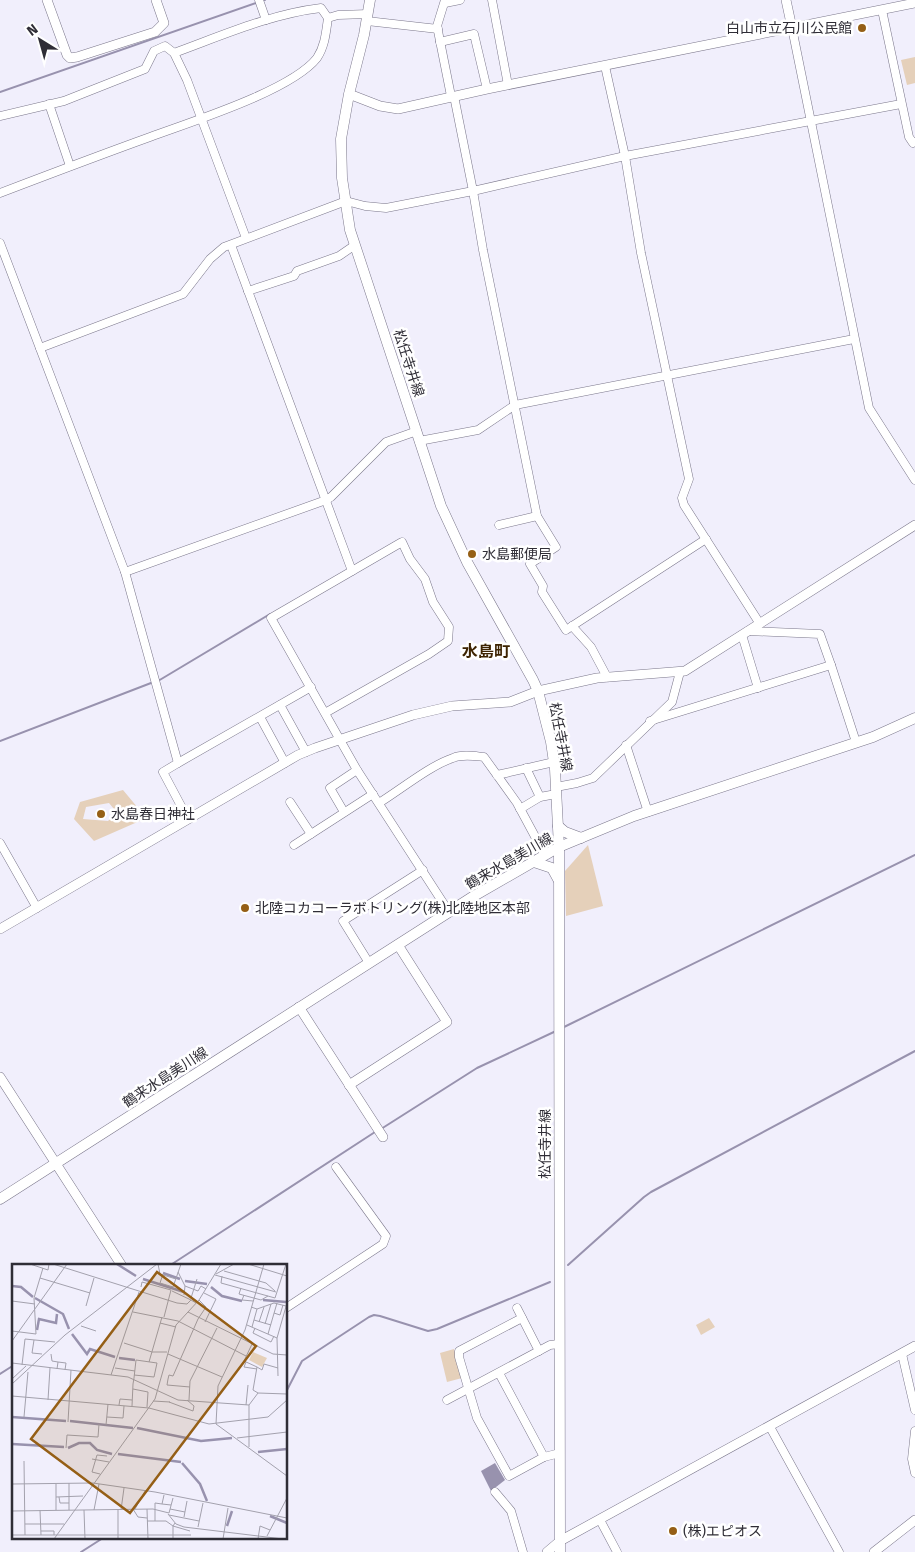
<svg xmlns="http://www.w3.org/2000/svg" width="915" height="1552" font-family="'Fira Sans','Noto Sans JP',sans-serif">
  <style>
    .green { fill: #e5d0ba }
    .water { fill: #9892ae }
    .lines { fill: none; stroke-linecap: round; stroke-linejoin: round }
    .stream { stroke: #9892ae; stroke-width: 2 }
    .minor-casing { stroke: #7b778b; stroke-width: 9 }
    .tertiary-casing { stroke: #7b778b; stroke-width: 10 }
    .secondary-casing { stroke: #7b778b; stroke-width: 11 }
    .minor { stroke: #fff; stroke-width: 8 }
    .tertiary { stroke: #fff; stroke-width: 9 }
    .secondary { stroke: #fff; stroke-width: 10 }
    .poi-dot { fill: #955f16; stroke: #fff; stroke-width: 2 }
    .labels { text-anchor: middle; stroke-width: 5; stroke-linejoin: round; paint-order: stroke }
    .poi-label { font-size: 14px; fill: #2f2d36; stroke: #fff; text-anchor: start }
    .street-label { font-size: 14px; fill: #2f2d36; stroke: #fff }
    .quarter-label { font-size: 16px; font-weight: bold; fill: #3e2402; stroke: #fff }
    .inset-river { fill: none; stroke: #9892ae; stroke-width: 2.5 }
    .inset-road { fill: none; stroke: #a3a1ad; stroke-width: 1 }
    .view { fill: #955f16; fill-opacity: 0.15; stroke: #955f16; stroke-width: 2.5 }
    .inset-edge { fill: none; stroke: #2f2d36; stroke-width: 2.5 }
  </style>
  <rect width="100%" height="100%" fill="#f1effc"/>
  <g class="green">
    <path d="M915,57v26l-8,2 -6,-25z"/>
    <path d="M123,790l15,18 -24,1 -5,-6 -23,4 -3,12 25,2 6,-6 25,-2 3,7 -48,21 -20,-22 6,-17z"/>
    <path d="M588,845l15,61 -37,10 -1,-45z"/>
    <path d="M709,1318l6,9 -14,8 -5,-10z"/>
    <path d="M454,1349l8,29 -15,4 -7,-29z"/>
  </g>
  <path class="water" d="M495,1463l10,17 -14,11 -10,-20z"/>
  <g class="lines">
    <g class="stream">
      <path d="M264,0h1"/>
      <path d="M0,92l256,-89"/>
      <path d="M158,681l112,-67"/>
      <path d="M0,741l151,-58"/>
      <path d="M562,1028l353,-173"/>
      <path d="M381,1129l96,-61 79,-37"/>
      <path d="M568,1265l76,-68 7,-5 264,-141"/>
      <path d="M169,1266l206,-134"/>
      <path d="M0,1374l14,-9"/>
      <path d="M286,1392l16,-31 67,-44 5,-2 6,1 48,15 9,-2 113,-47"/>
      <path d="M81,1552l22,-14"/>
    </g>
    <g class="minor-casing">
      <g id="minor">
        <path d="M259,0l7,20"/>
        <path d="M445,0l-8,26 14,70"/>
        <path d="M492,0l16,85"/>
        <path d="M445,3l15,-3"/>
        <path d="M882,10l27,127 4,6 2,-1"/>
        <path d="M367,21l71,8"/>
        <path d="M792,28l77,380 46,72"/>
        <path d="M440,42l34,-8 13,55"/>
        <path d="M174,53c47,-17 96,-39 147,-45l7,10"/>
        <path d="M605,66l20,90 16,97 48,226 -7,19 2,7 76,119"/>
        <path d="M454,96l19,95 10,59 54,266 19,31 -26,17 13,22 -1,6 24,38 140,-91"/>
        <path d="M49,104l21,62"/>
        <path d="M0,116l64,-15 81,-32 9,-18 11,-5 9,7 13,27 59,158"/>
        <path d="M0,193c50,-19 100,-38 150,-56 40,-15 141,-46 167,-79 8,-12 9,-26 11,-40l10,-3 30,-1"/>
        <path d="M0,243l125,329 53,191 -15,9 25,47"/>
        <path d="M231,245l121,326"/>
        <path d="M248,291l46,-15 3,-5 42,-15 16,-11"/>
        <path d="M40,348l143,-54 27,-35 14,-12 122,-46 19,5 21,2 87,-17 152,-35 276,-52"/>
        <path d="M419,441l59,-11 37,-25 339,-66"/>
        <path d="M499,525l38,-9"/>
        <path d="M125,572l201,-72 5,-3 55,-55 31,-11"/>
        <path d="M572,626l19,21 16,30"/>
        <path d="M742,635l16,53"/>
        <path d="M831,665l25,77"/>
        <path d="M280,705l26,47"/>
        <path d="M325,713l104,-59 19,-13 1,-14 -16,-25 -8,-23 -15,-20 -8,-17 -131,76 86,152 92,142"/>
        <path d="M260,717l25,46"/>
        <path d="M650,721l181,-56 -11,-31 -72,-3"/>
        <path d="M626,745l22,67"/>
        <path d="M178,763l133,-76"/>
        <path d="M526,768l14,29"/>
        <path d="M497,775l57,-13"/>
        <path d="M556,787l21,-4 16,-5 79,-76 8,-30"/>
        <path d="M290,802l21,32"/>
        <path d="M379,803c21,-13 52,-38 74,-45 9,-4 21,-2 31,-1l33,46 28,52"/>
        <path d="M520,809l20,-12 16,-3"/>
        <path d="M344,812l-14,-24 27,-18"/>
        <path d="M0,843l37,65"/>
        <path d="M294,845l79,-51"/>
        <path d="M369,963l-26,-42 80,-51"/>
        <path d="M286,1308l97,-64 3,-8 -50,-69"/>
        <path d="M517,1308l22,43"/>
        <path d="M522,1318l-63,33v6l18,61 32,58 35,-19 16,-4"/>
        <path d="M902,1354l13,56"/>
        <path d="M499,1373l45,84"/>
        <path d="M447,1400l103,-55 9,-1"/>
        <path d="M770,1427l69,125"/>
        <path d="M915,1431l-3,28 3,14"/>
        <path d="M495,1492l16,19 12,41"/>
        <path d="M600,1520l17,32"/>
      </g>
    </g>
    <g class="tertiary-casing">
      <g id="tertiary">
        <path d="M47,0l20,55 3,3 7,-1 78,-25 9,-9 -8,-23"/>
        <path d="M786,0l6,28"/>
        <path d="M349,94l31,12 18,3 89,-20 428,-86"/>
        <path d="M0,929l298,-174 17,-7 98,-33 39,-9 58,-4 28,-11 59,-13 88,-7 230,-146"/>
        <path d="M299,1007l84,130"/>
        <path d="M0,1077l122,189"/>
        <path d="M349,1085l98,-63 -49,-77"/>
        <path d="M547,1552l13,-11 355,-195"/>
        <path d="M874,1552l41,-32"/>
      </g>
    </g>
    <g class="secondary-casing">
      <g id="secondary">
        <path d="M370,0l-6,35 -15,59 -8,45 1,39 8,52 91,276 26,56 66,118 5,11 13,51 4,27 4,78 1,705"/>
        <path d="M558,826l7,6 16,6"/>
        <path d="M534,862l18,6 6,11"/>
        <path d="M0,1199l474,-303 85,-49 75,-31 239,-79 42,-19"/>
      </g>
    </g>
    <use href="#minor" class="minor"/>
    <use href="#tertiary" class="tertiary"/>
    <use href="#secondary" class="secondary"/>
  </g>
  <g class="poi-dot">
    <circle cx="862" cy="28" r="5"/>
    <circle cx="472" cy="554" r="5"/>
    <circle cx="101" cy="814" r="5"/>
    <circle cx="245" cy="908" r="5"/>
    <circle cx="673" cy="1531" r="5"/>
  </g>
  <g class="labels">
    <g class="poi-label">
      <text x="852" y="33" text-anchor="end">白山市立石川公民館</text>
      <text x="482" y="559">水島郵便局</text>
      <text x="111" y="819">水島春日神社</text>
      <text x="255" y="913">北陸コカコーラボトリング(株)北陸地区本部</text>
      <text x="683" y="1536">(株)エピオス</text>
    </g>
    <g class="street-label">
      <text transform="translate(409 363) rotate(72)" y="5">松任寺井線</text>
      <text transform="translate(561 737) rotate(79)" y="5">松任寺井線</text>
      <text transform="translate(509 861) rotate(-30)" y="5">鶴来水島美川線</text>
      <text transform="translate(165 1077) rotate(-33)" y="5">鶴来水島美川線</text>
      <text transform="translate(545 1144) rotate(-90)" y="5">松任寺井線</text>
    </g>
    <g class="quarter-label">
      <text x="486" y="657">水島町</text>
    </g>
  </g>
  <g transform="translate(12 1264)">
    <rect width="275" height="275" fill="#f1effc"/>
    <path d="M241,88l14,6 -5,9 -13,-7z" fill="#e5d0ba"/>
    <path class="inset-river" d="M105,0l19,12M151,9l17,6M131,15l41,13M173,17l22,3M0,22l9,1 12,10M199,23l11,9 20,5M23,34l28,16 6,15M251,36l23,2M25,66l2,-11 17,4 1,-9M60,70l15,20 3,-5 25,8M107,94l16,2M0,153l54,4M58,157l63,7M125,164l64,13 31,-3M0,180l52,3M56,184l11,-5h11l7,7 15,4M246,188l29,-3M106,190l63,8M170,199l18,21 7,17M258,252l17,7M215,262l5,-15"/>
    <path class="inset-road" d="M18,0l18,6 1,-6M41,0l124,39 10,1 4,-4 5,3M146,0l2,10 16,5M236,0l39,12M252,0l-19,66 -27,56 -2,38 71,52M212,7l42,12 9,8M166,8l7,14 -1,9M151,10l-3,9 13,4 8,-23M204,10l18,-10M203,11l61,17M210,12l-1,7 54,15 11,-34M28,14l50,15M173,22l13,5 3,-5 5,3M129,23l1,-5 29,8 -7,27M229,24l-2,6 22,6 7,-4M160,27l19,9M192,29l12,6 -11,23M232,31l-2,5 11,1M179,34l6,-19M0,37l23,3M74,42l8,-28M239,43l6,2 17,-6 12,3M121,48l45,9 68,35M176,48l85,42 14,1M262,49l6,2 3,-10M186,55l8,-12 -7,-7M242,56l17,5M247,58l5,-15M148,59l16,4M253,60l6,-20M235,61l30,13 1,38M69,62l15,5M240,63l5,-18M243,64l-2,5 18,9 3,-6M0,67l24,3 -2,-36 9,-30M256,70l9,-31M265,74l10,-35M22,76l-2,13 10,1M0,77l55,-77M112,79l28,9h15M240,80l-8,17 13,6 -4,23 5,3M39,90l1,7 6,1 -1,7M156,90l54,23M46,98l8,1 -1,7M137,98l13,-45M234,98l-2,5 13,2M0,99l116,14 50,23 71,5M10,101l3,-26 30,3M245,103l5,3 2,-6 14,4M103,104l20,3M99,111l28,-83M0,115l14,-13M0,120l53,-49 92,-71M178,123l-23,-2 1,-6 1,-4 4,1 25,-57M121,125l15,3 -1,15M246,129l29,1M0,132l137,12 60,16 59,-7 19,-17M36,136l2,-32M177,136l1,-19 27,-53M141,137l17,1M157,138l24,9 1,-5 -7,-6M107,141l1,-6 12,1M234,141l2,-20M120,142l1,-22 1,-6 2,-18 21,3 -3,14 -20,-2M12,153l4,-45M95,153l16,1 1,-12M56,158l3,-52M94,161l2,-21M225,174l50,-6M237,183v-42l9,-12M54,184l1,-13 31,2 1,-13M80,195l17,3M12,197l1,74M88,210l-8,-2 5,-17 10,1M57,219v27M0,220l81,-1 62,9 132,26M152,231l-2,9 9,1M44,233l27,-1M47,233l1,6h9M121,245l5,8 9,1M123,245l10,-18M135,245l1,30M158,245l15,3M28,246l1,25M44,246v-26M72,246l1,29M82,246l5,-26M106,246v29M109,246l3,-22M0,247l141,-2 16,4 4,-15M156,250l8,10 8,3 99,12M157,251l30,6M172,253l3,-16M135,257h19l7,5 2,-3M143,257v-18l7,1M13,260h39M186,263l5,-24M29,267h13v4M0,271h179M255,272l20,-38M42,275l101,-140 21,-74 23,-25 22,-36M161,275v-13l17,5M211,275l5,-31M246,275l2,-13 10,4"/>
    <path class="view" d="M145,8l99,74 -126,167 -99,-74z"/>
    <rect width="275" height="275" class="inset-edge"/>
  </g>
  <g transform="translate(40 40) rotate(323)" stroke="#ffffff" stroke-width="4" paint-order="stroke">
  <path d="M0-4L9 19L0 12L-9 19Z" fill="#2f2d36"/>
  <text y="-8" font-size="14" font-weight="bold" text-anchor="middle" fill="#2f2d36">N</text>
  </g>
</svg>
